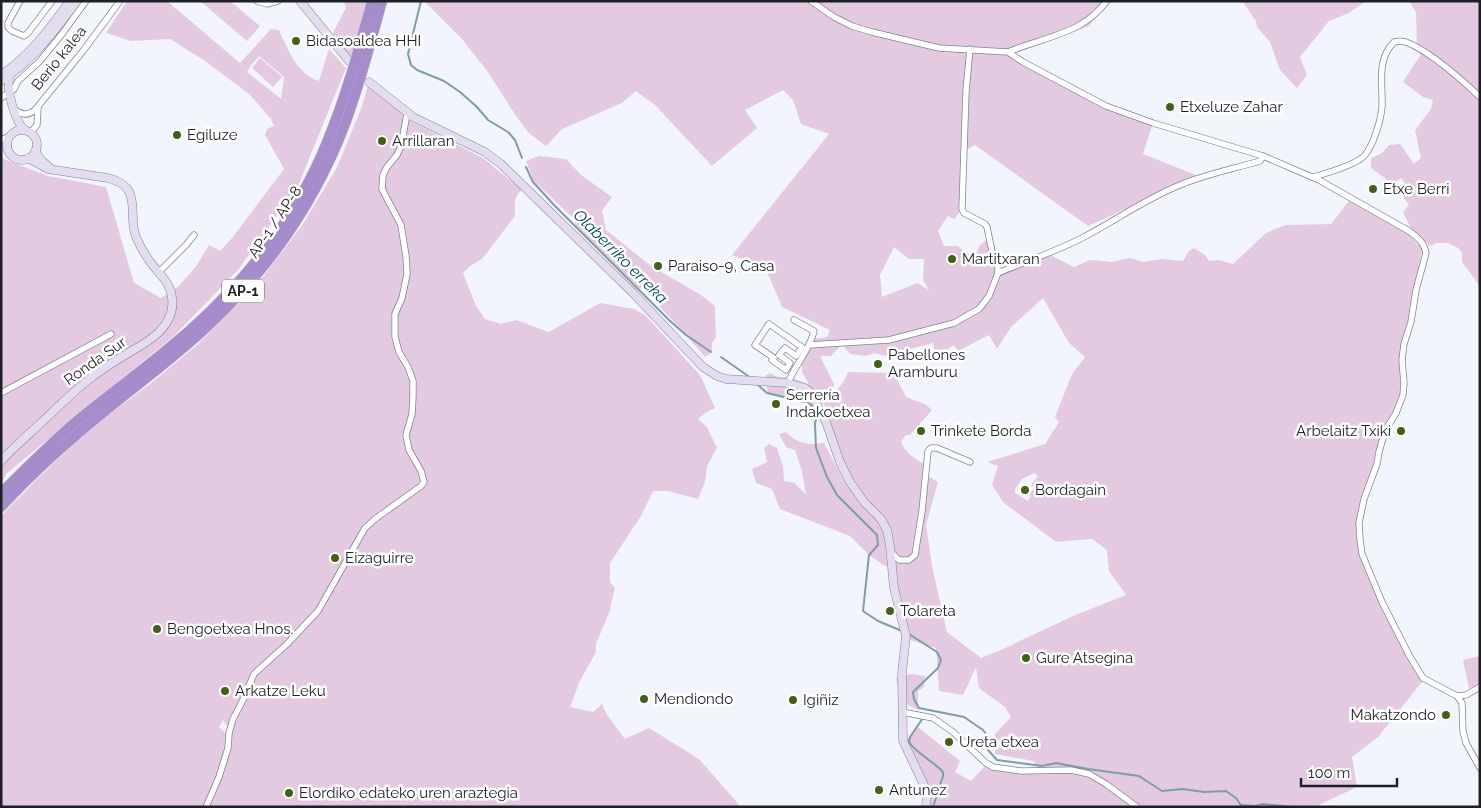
<svg xmlns="http://www.w3.org/2000/svg" width="1481" height="808" font-family="Raleway,sans-serif">
  <style>
    .green { fill: #e4cae0; fill-rule: evenodd }
    .lines { fill: none; stroke-linecap: round; stroke-linejoin: round }
    .stream { stroke: #7f9da6; stroke-width: 2 }
    .street-casing { stroke: #7e8393; stroke-width: 7 }
    .secondary-casing { stroke: #7e8393; stroke-width: 9 }
    .highway-casing { stroke: #d2d2d4; stroke-width: 11 }
    .street { stroke: #fff; stroke-width: 5.5 }
    .secondary { stroke: #e4ddef; stroke-width: 8 }
    .highway { stroke: #a58dcb; stroke-width: 10 }
    .poi-dot { fill: #406117; stroke: #fff; stroke-width: 2 }
    .labels { text-anchor: middle; stroke-width: 5; stroke-linejoin: round; paint-order: stroke }
    .shield { fill: #fff; stroke: #626367; stroke-width: 1 }
    .shield-label { font-size: 14px; font-weight: bold; fill: #1e2026 }
    .poi-label { font-size: 15px; fill: #1e2026; stroke: #fff; text-anchor: start }
    .street-label { font-size: 15px; fill: #1e2026; stroke: #fff }
    .water-label { font-size: 16px; font-style: italic; fill: #074552; stroke: #fff }
  </style>
  <rect width="100%" height="100%" fill="#f3f5fc"/>
  <g class="green">
    <path d="M127,1h40l73,62 31,-34 8,1c9,20 18,44 40,51l10,-32 17,19 -48,118 -60,84 -63,65 -168,138 -6,11v-326l47,18 58,11 28,96 27,15 18,-12 18,-21 12,-20 11,6 12,-13 52,-69 -19,-34 2,-6 7,-3 -3,-7 -22,-25 -44,-33 -35,-22 -39,2 -25,-8zM259,56l25,21 -3,22 -34,-27 4,-7z"/>
    <path d="M200,1h30l30,25 -13,15z"/>
    <path d="M344,1h37l-29,59 -22,-22 16,-30z"/>
    <path d="M424,1h684l-19,25 -80,26 97,54 47,17 -10,31 58,23 -23,8 -90,41 -113,-81 -11,6 -2,58 -8,10 -6,-3 -10,15 6,15h14l9,8 9,1 4,-10 8,-6 2,17 8,18 46,-17 8,-1 22,11 16,-7 22,2 18,-4 13,4 18,-3 22,2 6,-10 5,-3 11,7 4,6 10,-1 14,4 33,-31 19,-8 46,-1 18,-23 61,34 12,15 -20,110 1,35 -18,36 -26,92 3,31 20,48 43,76 -47,59 -26,20 5,30 -42,20h-392l1,-22 -21,-44 6,-3 9,-11 42,34 -5,11 16,9 14,-15 9,4 46,1 -7,-10 -38,-7v-20l16,-17 -6,-10 -26,-19 -3,-21 -13,28 -24,-4 -3,-43 -26,-8 -15,-59 -1,-17 -9,2 -16,-11 -19,-19 -70,-27 -8,-20 -16,-6 -4,-14 15,-7 -3,-14 5,-4 8,4 6,18 1,15 11,2 11,12 -4,-24 -7,-21 -9,-3 -7,-13 7,-2c12,12 21,13 38,11l21,40 5,-6 -18,-48 -7,-23 -10,-14 -13,9 -34,-8 -3,-17 5,-3c7,5 11,4 19,5 7,1 13,4 20,7l-7,-13v-12l11,-21 14,-2 3,-7 -48,-23 -16,-38 -34,-14 97,-121 -28,-10 -8,-24 -10,-10 -38,20 12,18 -45,38 -56,-60 -20,-15 -14,12 -60,26 -16,17 -17,-13 -13,-17 -28,-44 -26,-33zM894,247l15,12h15l-1,21 6,10 -12,-7 -35,14 -2,-22zM1043,298l26,45 16,14 -13,17 -17,43 4,5 -14,22 -58,18 11,4 -6,19 11,17 53,40 36,-3 15,11 2,21 17,24 -53,21 -70,33 -22,9 -34,-26 -15,-66 -6,-41 12,-43 -8,-5 -7,1 3,-13c-10,-6 -22,-12 -25,-24l5,-6h4l22,-25 -7,-6 -19,-7 -12,-24 -46,-1 -4,9 -10,13v-10l-14,-28h11l11,-12 8,10 16,2 8,-3 25,6 -1,-7 35,-9 2,10 8,-1 11,-7 4,6 31,-16 8,14 14,-22zM1034,473l4,3 -7,9 3,3 -5,7 2,1 -3,5 -13,-8v-4l7,-10z"/>
    <path d="M1242,1h124l-17,12 -20,8 -29,36 7,18 -10,13 -17,-18 -10,-28 -13,-15 -1,-6z"/>
    <path d="M1409,1h71v285l-18,-24v-9l-4,-5 -10,-5h-11l-7,3 -18,-15 -9,-19 6,-7 -6,-8 6,-7 -8,-12 -8,6 -22,-16v-10l11,-5 7,-8 11,-1 14,20 7,-6 -6,-28 16,-21 2,-9 -10,-3 -20,-15 18,-28 -4,-6 -1,-36z"/>
    <path d="M260,58l22,19 -9,10 -21,-19z"/>
    <path d="M369,82l43,40 71,36 39,32c-9,6 -7,16 -7,26l-33,43 -12,7 -7,7 13,33 9,13 16,5 15,-4 33,12 51,-29 34,6 11,6 55,60 15,33 -10,5 -7,6 9,8 10,21 -10,18 -2,16 -7,17 -30,-8h-15l-12,25 -31,47v19l5,6 -6,25 -13,31v8l-17,31 -9,24 23,5 9,-8 5,11 18,24 24,-11 50,31 42,48h-533l20,-59 1,-15 3,-1 3,-13 10,-18 13,-29 22,-17 29,-31 -3,-3 -38,38 -11,7 -4,7 -10,25 -16,28 -4,-6 -4,7 8,7c-1,26 -12,49 -22,73h-204v-291l35,-36 54,-52 60,-44 47,-39 59,-59 47,-62 34,-57 24,-58z"/>
    <path d="M539,156l27,3 15,16 31,22 -10,14 4,19 45,36 50,29 14,11 1,31 -4,6v9l-7,5 -26,-30 -37,-39 -4,2 -61,-62 -4,-10 -39,-37 -8,-20z"/>
    <path d="M1480,656v29l-11,3 -6,-28z"/>
    <path d="M910,674l15,2 -1,11 -6,4v19l-17,-9 -5,-23z"/>
  </g>
  <g class="lines">
    <g class="stream">
      <path d="M421,1l-13,53 3,11 6,5 27,11 16,11 17,15 11,13 20,12 7,8 7,18"/>
      <path d="M526,167l7,15 22,24 114,114 17,15 25,17"/>
      <path d="M721,357l30,21"/>
      <path d="M758,385l9,8 42,10 8,9 -2,12 1,24 11,29 10,18 40,40 1,10 -9,10 -6,56 15,10 24,10"/>
      <path d="M909,634l28,18 4,8 -3,8 -25,24 1,7 5,9 45,9 19,13 3,4 2,16 9,10 45,6 14,-3 32,6 51,7 23,15 21,-2 21,3 22,-1 10,7 6,9"/>
      <path d="M923,718l-13,19 -1,5c7,11 24,19 34,30v4l-10,31"/>
      <path d="M1241,805l14,1 8,-2 30,3"/>
    </g>
    <g class="street-casing">
      <g id="street">
        <path d="M20,1l-12,22v4l4,4 12,5 4,-3 24,-32"/>
        <path d="M257,1l10,3 11,-3"/>
        <path d="M811,1l23,16 18,9 20,6 67,16 69,4 15,10 83,44 47,17 110,33 56,24 90,51c8,6 15,11 17,22l-10,37 -5,32 -7,22 -2,16 2,23 -1,12 -7,18 -11,18 -6,21 -2,12 -13,35 -5,24 1,16 2,15 20,48 27,53 14,23 34,18 5,7 1,28 3,12 14,25"/>
        <path d="M1008,52c22,-9 49,-15 70,-26 11,-6 21,-15 29,-25"/>
        <path d="M1,98l13,-9 4,-8 21,-19 23,-28 24,-33"/>
        <path d="M14,109c7,6 14,7 21,1l48,-59 37,-50"/>
        <path d="M30,133l7,-8 1,-17"/>
        <path d="M1,140l9,-4"/>
        <path d="M1313,177c14,-4 40,-11 50,-20 5,-4 7,-10 10,-16 4,-10 8,-23 9,-34 1,-23 -6,-47 12,-65 4,-1 8,-1 12,0 23,9 56,38 74,55"/>
        <path d="M159,272l27,-27 8,-10"/>
        <path d="M998,273c28,-12 57,-21 84,-35 33,-17 63,-39 98,-53 26,-11 53,-16 80,-24l3,-5"/>
        <path d="M769,324l33,23 -6,9 -11,-8 -6,7 11,8 -4,7 -14,-10 2,-2 -19,-13z"/>
        <path d="M809,345l80,-5 65,-17 25,-14 10,-13 9,-23v-7l-5,-10 -6,-29 -2,-3 -21,-11 -2,-4 4,-118 4,-42"/>
        <path d="M788,383c7,-18 22,-33 26,-52l-20,-11"/>
        <path d="M1,393l110,-59"/>
        <path d="M891,552l8,8h10l6,-5 7,-44 6,-60 3,-3h6l33,14"/>
        <path d="M1457,696l9,-1 14,-8"/>
        <path d="M902,712l31,6 20,14 33,31 7,4 29,4 49,-1 18,4 17,10 31,23"/>
        <path d="M206,807l13,-30 9,-29 1,-15 4,-14 11,-21 10,-24 33,-30 31,-33 47,-83 10,-9 46,-33 3,-4 -3,-11 -12,-21 -3,-15 6,-21 1,-18v-15l-5,-14 -9,-15 -4,-15v-23l7,-16 5,-24 -1,-18 -5,-31 -19,-36 1,-14 4,-8 10,-12 4,-9 6,-32"/>
      </g>
    </g>
    <g class="secondary-casing">
      <g id="secondary">
        <path d="M300,1l49,60"/>
        <path d="M1,75c29,-19 49,-47 69,-74"/>
        <path d="M10,75c-5,13 5,45 14,55"/>
        <path d="M1,81c31,-20 54,-50 76,-80"/>
        <path d="M369,82l44,35 72,35 16,12 132,129 70,74 14,9 9,3 62,4 17,5 6,5 15,29 14,40 10,20 14,20 17,17 6,11 3,16 4,42 12,48 -4,37 1,68 21,44 3,10 -1,12"/>
        <circle cx="22" cy="145" r="15"/>
        <path d="M35,151l7,10 7,6"/>
        <path d="M1,461c13,-14 27,-26 41,-39 17,-16 33,-32 51,-46 11,-8 23,-16 35,-23 11,-6 22,-12 31,-21 9,-9 15,-21 13,-34 -1,-15 -13,-24 -21,-35 -6,-8 -11,-17 -15,-26 -9,-24 8,-50 -28,-59l-60,-9 -20,-11"/>
      </g>
    </g>
    <g class="highway-casing">
      <g id="highway">
        <path d="M1,493c25,-25 50,-50 77,-73 37,-30 76,-58 112,-90 58,-51 108,-116 137,-188 19,-46 32,-93 45,-141"/>
        <path d="M1,507c32,-35 68,-67 105,-97 31,-25 62,-48 91,-74 65,-58 117,-130 148,-212 15,-40 26,-82 37,-123"/>
      </g>
    </g>
    <use href="#street" class="street"/>
    <use href="#secondary" class="secondary"/>
    <use href="#highway" class="highway"/>
  </g>
  <g class="poi-dot">
    <circle cx="296" cy="41" r="5"/>
    <circle cx="1170" cy="107" r="5"/>
    <circle cx="177" cy="135" r="5"/>
    <circle cx="382" cy="141" r="5"/>
    <circle cx="1373" cy="189" r="5"/>
    <circle cx="952" cy="259" r="5"/>
    <circle cx="658" cy="266" r="5"/>
    <circle cx="878" cy="364" r="5"/>
    <circle cx="776" cy="404" r="5"/>
    <circle cx="921" cy="431" r="5"/>
    <circle cx="1401" cy="431" r="5"/>
    <circle cx="1025" cy="490" r="5"/>
    <circle cx="335" cy="558" r="5"/>
    <circle cx="890" cy="611" r="5"/>
    <circle cx="157" cy="629" r="5"/>
    <circle cx="1026" cy="658" r="5"/>
    <circle cx="225" cy="691" r="5"/>
    <circle cx="644" cy="699" r="5"/>
    <circle cx="793" cy="700" r="5"/>
    <circle cx="1446" cy="715" r="5"/>
    <circle cx="949" cy="742" r="5"/>
    <circle cx="879" cy="790" r="5"/>
    <circle cx="289" cy="793" r="5"/>
  </g>
  <g class="labels">
    <rect class="shield" x="222" y="279.5" width="42" height="23" rx="4"/>
    <g class="shield-label">
      <text x="243" y="296">AP-1</text>
    </g>
    <g class="poi-label">
      <text x="306" y="46">Bidasoaldea HHI</text>
      <text x="1180" y="112">Etxeluze Zahar</text>
      <text x="187" y="140">Egiluze</text>
      <text x="392" y="146">Arrillaran</text>
      <text x="1383" y="194">Etxe Berri</text>
      <text x="962" y="264">Martitxaran</text>
      <text x="668" y="271">Paraiso-9, Casa</text>
      <text x="888" y="360">Pabellones<tspan x="888" dy="17">Aramburu</tspan></text>
      <text x="786" y="400">Serrería<tspan x="786" dy="17">Indakoetxea</tspan></text>
      <text x="931" y="436">Trinkete Borda</text>
      <text x="1391" y="436" text-anchor="end">Arbelaitz Txiki</text>
      <text x="1035" y="495">Bordagain</text>
      <text x="345" y="563">Eizaguirre</text>
      <text x="900" y="616">Tolareta</text>
      <text x="167" y="634">Bengoetxea Hnos.</text>
      <text x="1036" y="663">Gure Atsegina</text>
      <text x="235" y="696">Arkatze Leku</text>
      <text x="654" y="704">Mendiondo</text>
      <text x="803" y="705">Igiñiz</text>
      <text x="1436" y="720" text-anchor="end">Makatzondo</text>
      <text x="959" y="747">Ureta etxea</text>
      <text x="889" y="795">Antunez</text>
      <text x="299" y="798">Elordiko edateko uren araztegia</text>
    </g>
    <g class="street-label">
      <text transform="translate(59 58) rotate(-51)" y="5">Berio kalea</text>
      <text transform="translate(275 222) rotate(-56)" y="5">AP-1 / AP-8</text>
      <text transform="translate(95 361) rotate(-35)" y="5">Ronda Sur</text>
    </g>
    <g class="water-label">
      <text transform="translate(621 256) rotate(45)" y="6">Olaberriko erreka</text>
    </g>
  </g>
  <rect width="1481" height="808" fill="none" stroke="#1e2026" stroke-width="5"/>
  <path d="M1301 778v8h96v-8" fill="none" stroke="#1e2026" stroke-width="2.5"/>
  <text x="1308" y="778" font-size="15" fill="#1e2026" stroke="#ffffff" stroke-width="4" paint-order="stroke">100 m</text>
</svg>
